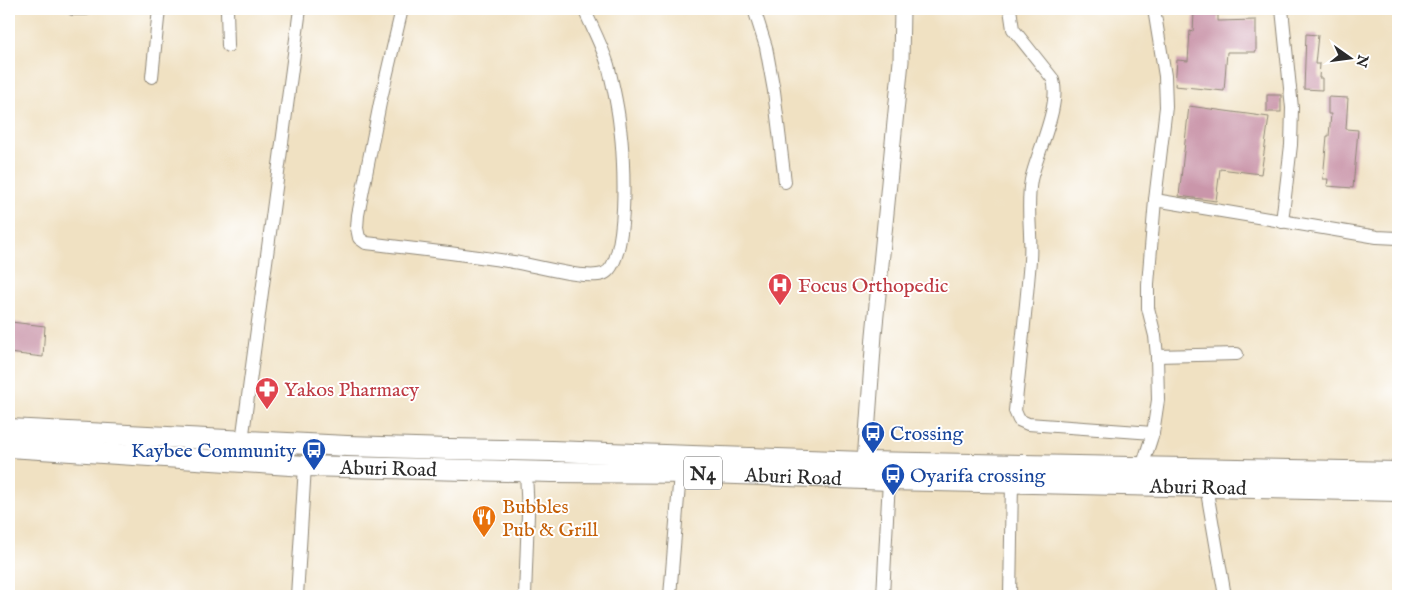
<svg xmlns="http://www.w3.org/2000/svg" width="1407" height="605" font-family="'IM FELL English',serif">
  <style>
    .building { fill: #ca96aa }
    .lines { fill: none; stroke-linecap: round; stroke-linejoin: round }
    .minor-casing { stroke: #8e8676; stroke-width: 14 }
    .tertiary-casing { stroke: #8e8676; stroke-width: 17 }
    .trunk-casing { stroke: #8e8676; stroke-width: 22 }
    .minor { stroke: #fff; stroke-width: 12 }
    .tertiary { stroke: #fff; stroke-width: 15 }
    .trunk { stroke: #fff; stroke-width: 20 }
    .labels { text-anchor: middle; stroke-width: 4; stroke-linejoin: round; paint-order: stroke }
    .shield { fill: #fff; stroke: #6b6b6b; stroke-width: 1 }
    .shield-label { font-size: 19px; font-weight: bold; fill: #2b2b2b }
    .health-label { font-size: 20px; fill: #be3a42; stroke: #fff; text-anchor: start }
    .transit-label { font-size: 20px; fill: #164399; stroke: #fff; text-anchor: start }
    .street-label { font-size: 20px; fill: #2b2b2b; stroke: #fff }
    .food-label { font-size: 20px; fill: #c56008; stroke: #fff; text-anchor: start }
  </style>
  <rect width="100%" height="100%" fill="#fff"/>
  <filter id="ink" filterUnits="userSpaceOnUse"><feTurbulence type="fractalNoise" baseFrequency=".02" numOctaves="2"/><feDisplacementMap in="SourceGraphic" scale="10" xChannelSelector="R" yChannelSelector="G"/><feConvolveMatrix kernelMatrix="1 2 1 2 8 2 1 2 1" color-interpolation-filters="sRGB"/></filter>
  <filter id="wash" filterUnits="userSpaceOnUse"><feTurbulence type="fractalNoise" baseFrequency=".0096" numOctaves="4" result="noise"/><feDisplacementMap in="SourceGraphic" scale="20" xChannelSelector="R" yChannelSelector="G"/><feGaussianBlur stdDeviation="1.12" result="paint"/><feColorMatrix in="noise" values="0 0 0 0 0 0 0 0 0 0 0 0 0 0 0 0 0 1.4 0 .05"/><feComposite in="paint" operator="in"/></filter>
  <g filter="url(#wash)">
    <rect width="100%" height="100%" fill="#f0e1c2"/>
    <g id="blocks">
      <g class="building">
        <path d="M1194,13l24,2v6l38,-1v32h-29l-3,39 -49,-5 2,-26 11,1 2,-30 3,1z"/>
        <path d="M1306,34l12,1 -3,29h5l-1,14h3v12l-18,-1z"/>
        <rect x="1267" y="95" width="14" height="17"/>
        <path d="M1328,97l20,1 -2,31 12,1 -5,58 -26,-2 1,-7h-5l4,-43h2l2,-22h-3z"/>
        <path d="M1189,106l80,11 -8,57 -41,-5 -4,32 -37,-5z"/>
        <path d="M11,322l34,4 -2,31 -34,-4z"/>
      </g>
    </g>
  </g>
  <g filter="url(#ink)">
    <use href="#blocks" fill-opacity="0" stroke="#8e8676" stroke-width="1"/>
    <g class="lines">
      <g class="minor-casing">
        <g id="minor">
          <path d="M73,9h13"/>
          <path d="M227,9l1,37"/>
          <path d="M402,9l-22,94 -22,112 -1,13 2,10 7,5c49,6 98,11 147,19 21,3 71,18 90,12 27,-9 21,-121 17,-146 -2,-21 -7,-43 -12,-63 -6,-19 -16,-38 -24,-56"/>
          <path d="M754,9l12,38 8,44 11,91"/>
          <path d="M1010,9l3,20 39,49c11,23 -16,77 -21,102 -5,27 1,53 -1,80 -4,50 -10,101 -15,151l4,9 9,4 125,9"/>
          <path d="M152,77l7,-68"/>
          <path d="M1155,200l222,37 21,1"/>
          <path d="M1282,222l9,-77 1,-37 -10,-99"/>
          <path d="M1157,356l80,-2"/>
          <path d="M242,441l58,-432"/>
          <path d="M1142,467l11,-34 5,-33 -1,-44 -2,-20 -7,-28v-24l7,-84 11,-93 -1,-31 -11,-67"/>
          <path d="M1206,486l19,110"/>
          <path d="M297,596l8,-130"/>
          <path d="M525,596l3,-82 -2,-42"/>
          <path d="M670,596l10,-123"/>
          <path d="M883,596l6,-116"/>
          <path d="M1010,596l2,-114"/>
        </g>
      </g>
      <g class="tertiary-casing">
        <path id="tertiary" d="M865,462l9,-127 27,-274 1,-52"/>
      </g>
      <g class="trunk-casing">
        <g id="trunk">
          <path d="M9,429l338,17 102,3 103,2 313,11 533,10"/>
          <path id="s1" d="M9,447l296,19 247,6 158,1 179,7 509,11"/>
        </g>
      </g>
      <use href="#minor" class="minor"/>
      <use href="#tertiary" class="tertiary"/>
      <use href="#trunk" class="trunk"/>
    </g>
  </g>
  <defs>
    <g id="hospital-pin" transform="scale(1.25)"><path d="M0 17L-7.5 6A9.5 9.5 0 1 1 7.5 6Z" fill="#e0444e" stroke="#fff"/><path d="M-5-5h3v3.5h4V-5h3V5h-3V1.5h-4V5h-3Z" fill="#fff"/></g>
    <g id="pharmacy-pin" transform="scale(1.25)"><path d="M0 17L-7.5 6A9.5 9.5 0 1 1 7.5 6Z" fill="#e0444e" stroke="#fff"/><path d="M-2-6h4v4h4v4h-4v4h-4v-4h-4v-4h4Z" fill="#fff"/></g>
    <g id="bus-pin" transform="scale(1.25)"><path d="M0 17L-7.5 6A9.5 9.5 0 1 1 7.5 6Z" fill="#1a4fb4" stroke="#fff"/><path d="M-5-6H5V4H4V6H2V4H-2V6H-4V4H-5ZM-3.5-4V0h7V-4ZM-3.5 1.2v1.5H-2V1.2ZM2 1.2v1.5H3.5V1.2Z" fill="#fff"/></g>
    <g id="restaurant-pin" transform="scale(1.25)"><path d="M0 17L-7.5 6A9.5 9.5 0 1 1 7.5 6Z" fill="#e8710a" stroke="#fff"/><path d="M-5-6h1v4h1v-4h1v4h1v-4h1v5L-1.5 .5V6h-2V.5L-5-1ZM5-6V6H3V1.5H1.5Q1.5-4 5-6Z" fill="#fff"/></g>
  </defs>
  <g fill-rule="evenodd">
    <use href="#hospital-pin" x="780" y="285"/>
    <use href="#pharmacy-pin" x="267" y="389"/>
    <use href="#bus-pin" x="873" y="433"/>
    <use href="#bus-pin" x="314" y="450"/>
    <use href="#bus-pin" x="893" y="475"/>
    <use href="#restaurant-pin" x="484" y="517"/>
  </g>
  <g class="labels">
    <rect class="shield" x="684" y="456.5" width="38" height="33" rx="4"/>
    <g class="shield-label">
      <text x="703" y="480">N4</text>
    </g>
    <g class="health-label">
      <text x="798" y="292">Focus Orthopedic</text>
      <text x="284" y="396">Yakos Pharmacy</text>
    </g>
    <g class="transit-label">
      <text x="890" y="440">Crossing</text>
      <text x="296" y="457" text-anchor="end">Kaybee Community</text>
      <text x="910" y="482">Oyarifa crossing</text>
    </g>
    <g class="street-label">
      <text dy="7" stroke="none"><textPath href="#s1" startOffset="380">Aburi Road</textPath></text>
      <text dy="7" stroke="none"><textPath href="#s1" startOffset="785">Aburi Road</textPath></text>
      <text dy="7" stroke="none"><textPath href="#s1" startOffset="1190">Aburi Road</textPath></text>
    </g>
    <g class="food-label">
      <text x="502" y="513">Bubbles<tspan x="502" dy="23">Pub &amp; Grill</tspan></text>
    </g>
  </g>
  <rect width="1407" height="605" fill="none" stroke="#fff" stroke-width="30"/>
  <g transform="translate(1350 58) rotate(104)" stroke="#ffffff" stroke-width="4" paint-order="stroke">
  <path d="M0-4L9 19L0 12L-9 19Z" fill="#2b2b2b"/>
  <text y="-8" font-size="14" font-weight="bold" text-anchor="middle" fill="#2b2b2b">N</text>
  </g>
</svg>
